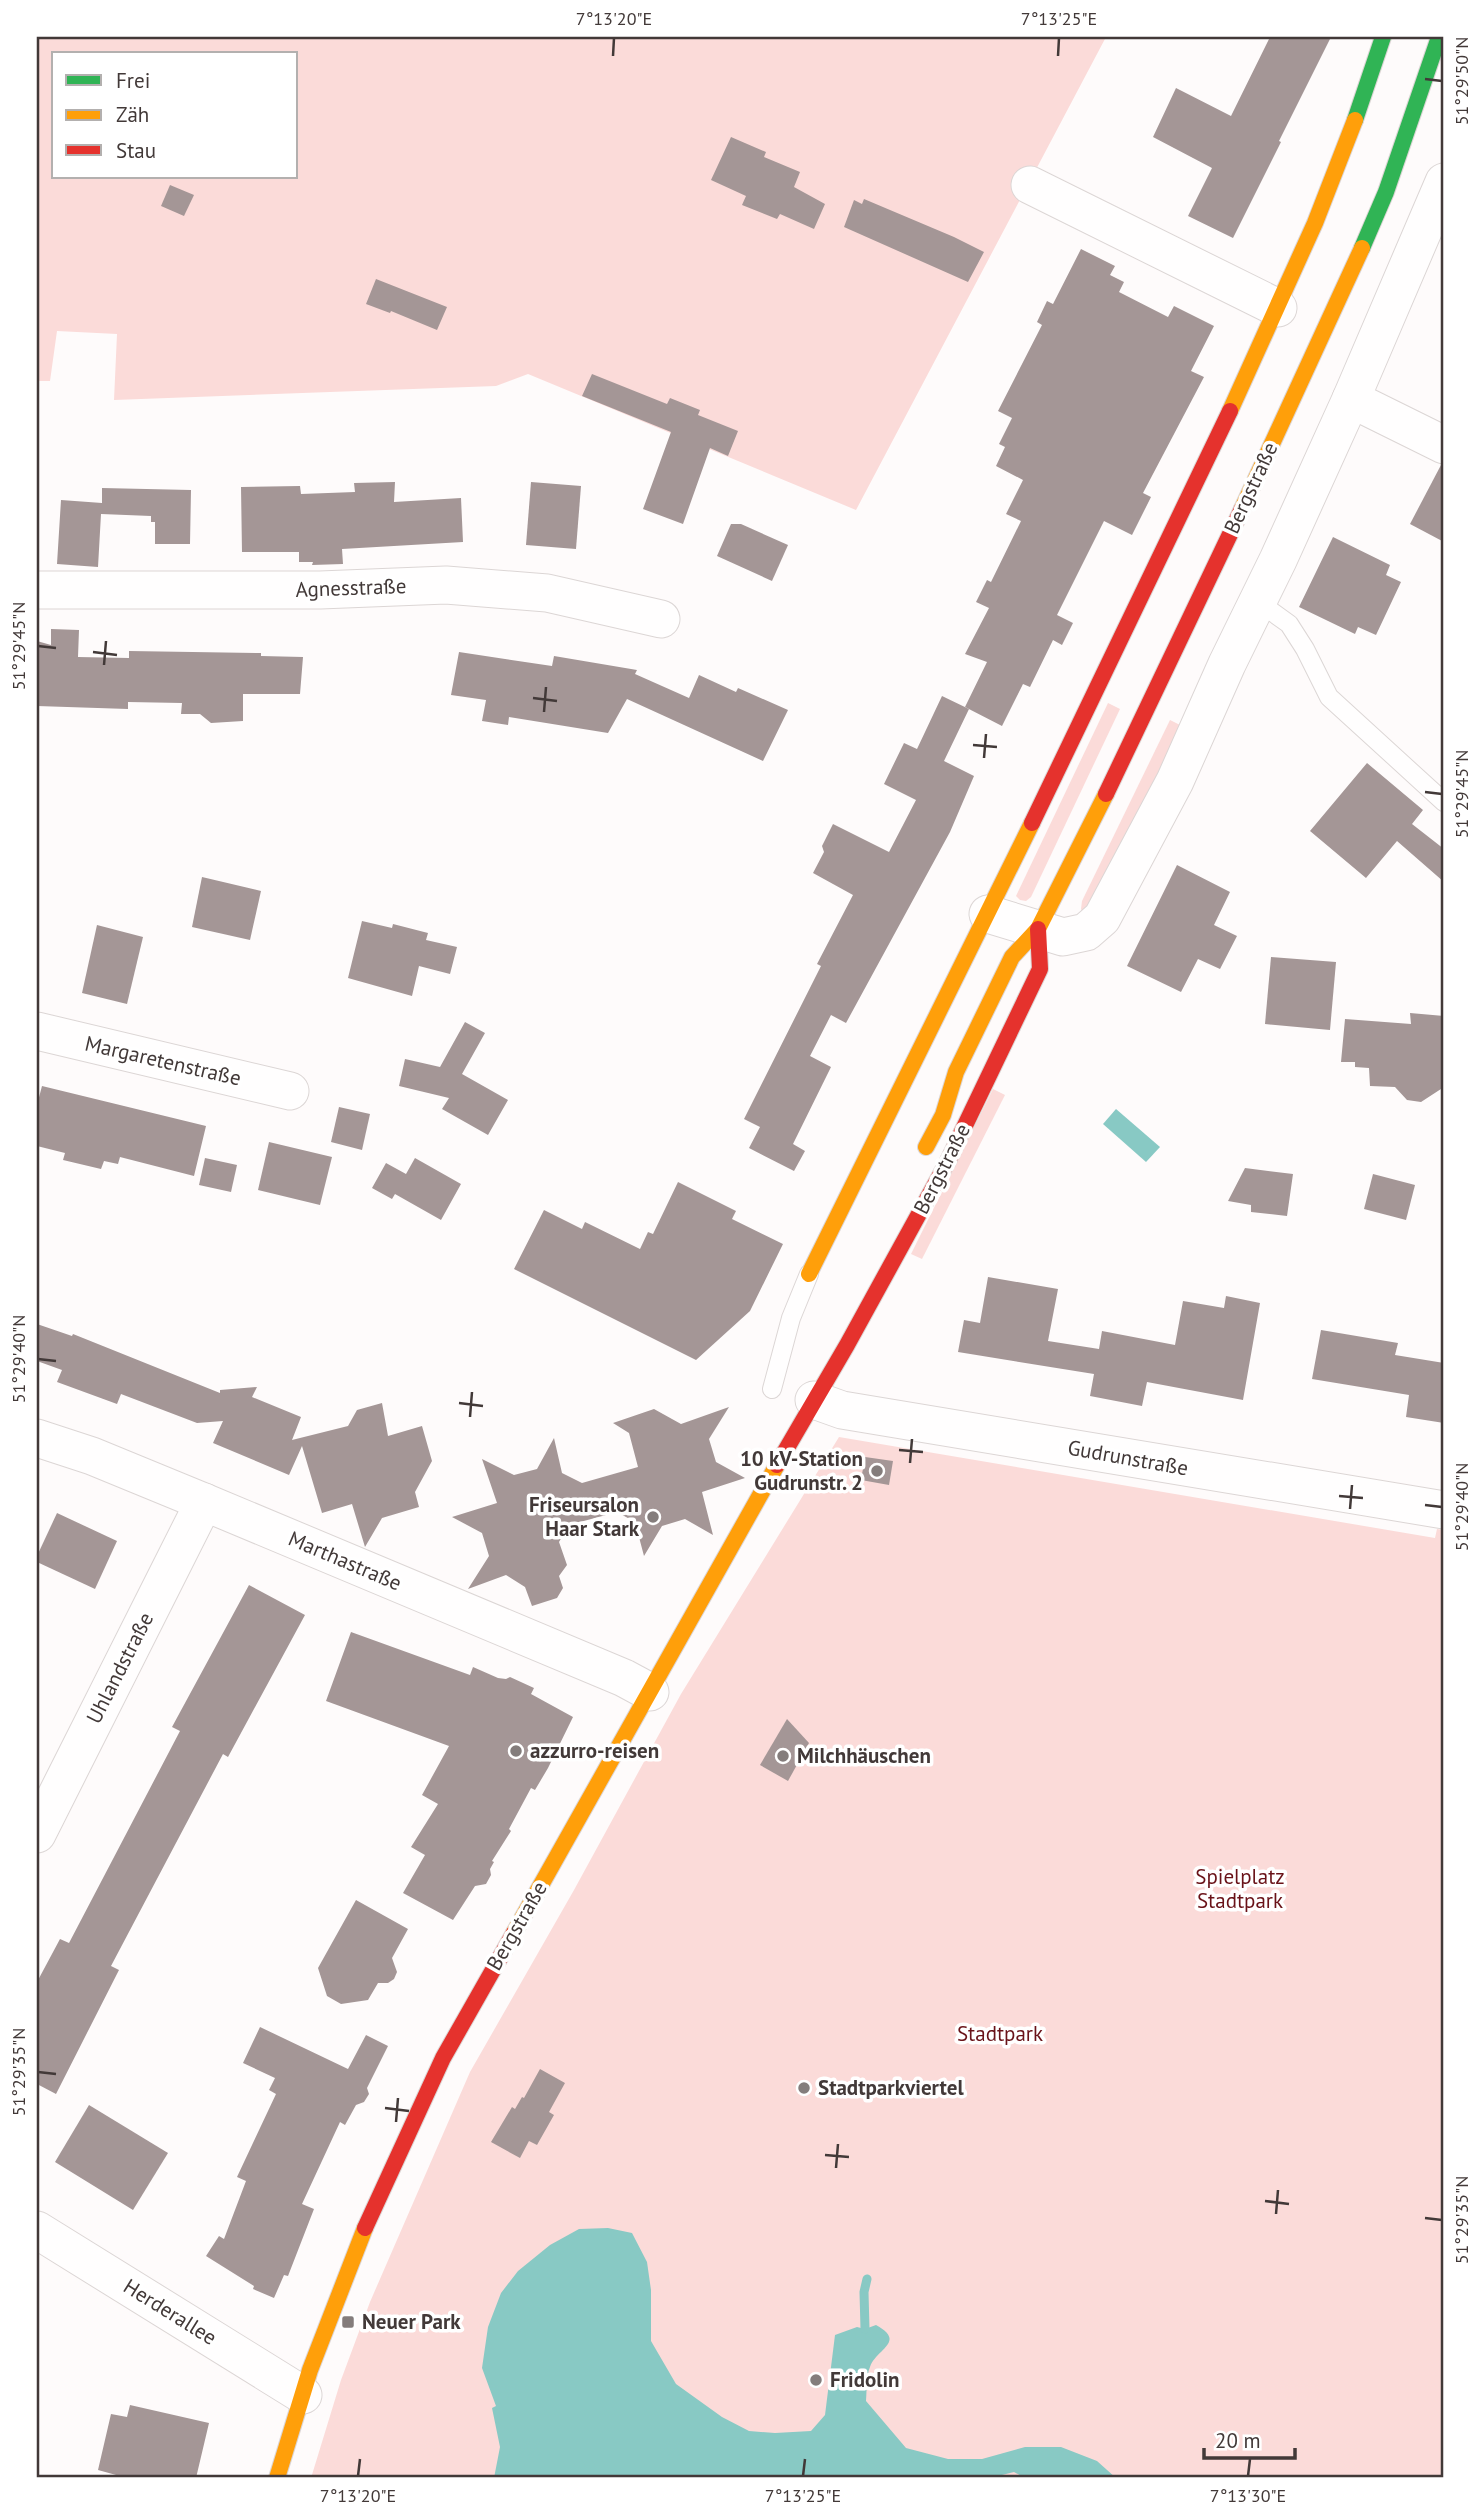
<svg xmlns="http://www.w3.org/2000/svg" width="1481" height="2515" font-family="'PT Sans',sans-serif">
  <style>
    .green { fill: #fbdbd9; fill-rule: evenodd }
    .water { fill: #88c9c4 }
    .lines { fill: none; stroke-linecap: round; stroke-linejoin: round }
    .stream { stroke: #88c9c4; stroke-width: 9 }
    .building { fill: #a49696 }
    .lane-casing { stroke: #dcd6d5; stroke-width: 20 }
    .street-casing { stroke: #dcd6d5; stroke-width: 39 }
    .fast-casing { stroke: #dcd6d5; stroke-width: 18 }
    .slow-casing { stroke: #dcd6d5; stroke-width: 18 }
    .jam-casing { stroke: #dcd6d5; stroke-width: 18 }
    .lane { stroke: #fffefe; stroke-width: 18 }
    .street { stroke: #fffefe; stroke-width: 37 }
    .fast { stroke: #30b455; stroke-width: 16 }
    .slow { stroke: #ff9f0a; stroke-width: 16 }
    .jam { stroke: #e5322d; stroke-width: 16 }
    .ticks { fill: none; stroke: #423938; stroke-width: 2.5 }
    .poi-dot { fill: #847d7c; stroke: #fff; stroke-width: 2.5 }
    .labels { text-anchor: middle; stroke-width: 7; stroke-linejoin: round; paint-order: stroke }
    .street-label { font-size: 21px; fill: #423938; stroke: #fff }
    .poi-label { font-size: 21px; font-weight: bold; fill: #423938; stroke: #fff; text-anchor: start }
    .park-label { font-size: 21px; fill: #691218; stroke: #fff }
    .neatline { fill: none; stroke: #423938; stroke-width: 2.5 }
    .ticks-label { font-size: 18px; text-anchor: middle; fill: #423938 }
  </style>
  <rect width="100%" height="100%" fill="#fefbfb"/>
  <g class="green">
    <path d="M37,37h1069l-250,473 -328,-136 -32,12 -382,14 3,-66 -60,-3 -7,50h-13zM54,54h242v123h-242z"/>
    <path d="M1108,703l12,6 -89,188 -5,4 -6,-1 -4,-4z"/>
    <path d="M1170,720l14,7 -100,188 -3,-6 1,-8z"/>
    <path d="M993,1089l12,6 -83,164 -11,-5z"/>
    <path d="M839,1437l596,101 2,-9 7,1v948h-1133l30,-98 29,-78 100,-230 104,-182 107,-196z"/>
  </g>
  <g class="water">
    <path d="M1116,1109l44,38 -14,15 -43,-38z"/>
    <path d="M608,2228l24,5 15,29 4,28v51l25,43 46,33 27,14 26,2 36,-2 14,-16 10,-80 22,-8 8,2 11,-4c31,17 0,24 -6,42 -4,9 -3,23 -4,34l40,47 42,11h34l43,-12h36l36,14 19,17h-91l-11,-6 -24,6h-496l6,-31 -8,-39 4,-2 -14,-38 6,-41 13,-34 17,-22 32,-26 29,-16z"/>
  </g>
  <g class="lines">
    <path class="stream" d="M865,2329l-1,-37 3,-13"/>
  </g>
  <g class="building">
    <path d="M1270,37h61l-52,104 2,1 -48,96 -45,-22 24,-48 -59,-31 23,-49 55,28z"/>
    <path d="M731,137l35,15 -2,5 36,15 -6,15 31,17 -11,25 -34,-15 -3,5 -35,-14 4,-9 -35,-16z"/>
    <path d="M170,185l24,10 -10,21 -23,-10z"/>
    <path d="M864,199l90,38 30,15 -16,30 -124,-55 10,-27 8,4z"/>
    <path d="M1081,249l34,17 -5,9 14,7 -5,10 49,25 6,-11 40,20 -23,45 13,6 -61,116 8,4 -19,38 -28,-14 -47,94 16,8 -11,22 -9,-5 -23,47 -7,-3 -21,42 -37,-19 22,-45 -22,-8 24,-46 -13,-6 11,-22 4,2 30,-61 -15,-7 17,-34 -27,-14 9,-19 -6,-3 13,-26 -14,-7 44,-86 -5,-3 10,-21 6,3z"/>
    <path d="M376,279l71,28 -10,23 -46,-19 -1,2 -24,-9z"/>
    <path d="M592,374l75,30 3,-6 30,12 -2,5 40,16 -10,25 -18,-8 -27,76 -40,-15 28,-77 -89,-36z"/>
    <path d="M1441,465l3,1v76l-34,-18z"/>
    <path d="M395,482l-1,20 67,-4 2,44 -121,7 1,15 -31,1 1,-3h-14v-10h-57l-1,-65 59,-1 1,8 54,-2 -1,-9z"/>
    <path d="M531,482l50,4 -5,63 -50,-4z"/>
    <path d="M102,488l89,2 -1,54h-35v-22h-4v-6l-50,-2 -3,53 -41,-3 4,-64 41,3z"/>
    <path d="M731,524h10l47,21 -16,36 -55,-25z"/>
    <path d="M1333,537l57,28 -4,10 15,7 -25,53 -18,-8 -3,7 -56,-27z"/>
    <path d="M51,629l28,1 -1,27 51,1v-7l132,2v3l42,1 -3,37h-57v27l-32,2 -11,-9h-19l1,-11 -54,-1v7l-91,-3v-65l14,4z"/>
    <path d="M459,652l93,14 2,-10 83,14 -2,4 54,24 10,-23 37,17 2,-4 50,22 -25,51 -136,-62 -19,34 -99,-16 -1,8 -26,-4 4,-21 -35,-5z"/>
    <path d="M942,696l27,13 -25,52 30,15 -24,56 -104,191 -15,-8 -21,41 21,11 -38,77 12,7 -11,20 -45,-23 11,-21 -16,-8 77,-153 -4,-2 36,-69 -40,-22 11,-21 -2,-6 11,-22 56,28 27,-52 -32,-16 20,-41 13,6z"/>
    <path d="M1367,763l56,47 -11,14 32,25v33l-47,-41 -31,37 -56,-47z"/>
    <path d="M1177,865l53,27 -16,33 23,11 -17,33 -22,-10 -17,33 -54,-26z"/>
    <path d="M202,877l59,14 -11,49 -58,-13z"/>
    <path d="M362,921l30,7 1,-4 35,9 -2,7 31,7 -7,27 -31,-8 -7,30 -64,-18z"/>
    <path d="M97,925l46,12 -16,67 -45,-11z"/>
    <path d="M1271,957l65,5 -6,68 -65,-6z"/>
    <path d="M1410,1013l34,3v55h-2l-1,18 -20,13 -14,-2 -12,-13 -25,-1 -1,-18 -14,-1v-5h-14l4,-43 66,5z"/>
    <path d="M465,1022l20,11 -23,41 46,26 -20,35 -46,-26 7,-11 -50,-12 6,-27 35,8z"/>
    <path d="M42,1086l164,40 -12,50 -74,-19 -2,7 -14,-3 -3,8 -38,-9 2,-7 -28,-7v-41z"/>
    <path d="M339,1107l31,7 -8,36 -31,-8z"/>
    <path d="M269,1142l63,15 -12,48 -62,-15z"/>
    <path d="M205,1158l32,7 -6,27 -32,-7z"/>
    <path d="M415,1158l46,26 -20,36 -46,-26 -3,5 -20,-11 14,-25 20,11z"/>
    <path d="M1245,1168l48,6 -6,42 -36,-4v-7l-23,-4z"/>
    <path d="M1373,1174l42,11 -9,35 -42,-11z"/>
    <path d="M678,1182l58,29 -4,8 51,25 -33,67 -54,49 -182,-91 30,-59 38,19 3,-7 55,27 8,-17 5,2z"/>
    <path d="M988,1277l70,12 -10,52 51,8 3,-18 73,14 8,-44 41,7 2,-12 34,7 -17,97 -96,-18 -5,24 -52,-10 4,-22 -136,-22 6,-32 16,3z"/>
    <path d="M37,1324l35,12 1,-2 147,59v-3l37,-3 -5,10 49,20 -9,23 56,-14 9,-16 25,-7 6,33 34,-10 10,35 -17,31 4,15 -37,11 -17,29 -13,-43 -30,9 -20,-67 -13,29 -76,-32 10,-22 -26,2 -76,-29 -4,10 -60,-22 5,-12 -25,-9z"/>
    <path d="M1321,1330l77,13 -3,12 49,8v60l-38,-6 3,-22 -97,-16z"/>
    <path d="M729,1407l-20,32 7,23 29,16 -43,14 11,43 -28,-16 -23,7 -18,30 -9,-34 -18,-10 -48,13 -10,17 8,23 -8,11 4,12 -6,10 -25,8 -7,-19 -19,-12 -38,14 21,-33 -7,-23 -30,-16 45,-14 -15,-44 32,16 23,-6 17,-31 8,35 20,10 56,-16 -9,-34 -16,-10 41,-14 27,15z"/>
    <path d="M865,1457l28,4 -4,24 -28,-5z"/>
    <path d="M57,1513l60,28 -22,48 -58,-27v-6z"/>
    <path d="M249,1585l56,30 -77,142 -5,-3 -112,212 8,4 -63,124 -19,-10v-102l23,-43 9,4 111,-212 -8,-4z"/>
    <path d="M351,1632l119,43 3,-8 25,11 8,1 4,-2 24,11 -3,6 42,23 -25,51 -13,22 -4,-2 -22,41 2,2 -19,30 2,1 -4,7 1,6 -5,9 -11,2 -22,34 -50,-27 22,-38 -14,-8 27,-43 -16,-9 27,-49 -123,-45z"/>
    <path d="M787,1719l22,24 -21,38 -28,-16z"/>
    <path d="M356,1900l52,29 -16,29 5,14 -3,7 -6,4h-10l-10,17 -27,4 -14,-8 -9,-28z"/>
    <path d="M260,2027l88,42 18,-34 22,11 -21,42 2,6 -5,8 -8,3 -11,20 -5,-3 -38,82 12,5 -26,67 -4,-1 -10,23 -21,-9 1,-3 -48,-30 13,-20 5,3 22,-58 -9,-4 39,-83 -7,-4 6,-12 -32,-15z"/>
    <path d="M540,2069l25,14 -16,29 5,3 -17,30 -8,-4 -9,17 -29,-16 21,-35 3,2 7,-12 2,1z"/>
    <path d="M89,2105l79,48 -35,57 -78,-48z"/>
    <path d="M130,2405l79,18 -13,55h-69l-29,-8 13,-56 16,3z"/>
  </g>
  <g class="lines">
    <g class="lane-casing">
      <g id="lane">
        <path d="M1257,601l32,23 16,25 24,48 115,105"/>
        <path d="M772,1389l19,-71 18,-44"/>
      </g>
    </g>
    <g class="street-casing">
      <g id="street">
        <path d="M1030,185l248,123"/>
        <path d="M1351,399l93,46"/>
        <path d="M37,590h283l126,-5 101,8 114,26"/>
        <path d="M988,914l75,23 23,-5 16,-14 73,-137 52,-117 51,-104 73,-161 93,-217"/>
        <path d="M37,1031l253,60"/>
        <path d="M814,1400l28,10 602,100"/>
        <path d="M37,1438l55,18 112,46 420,176 26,14"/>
        <path d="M37,1834l167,-332"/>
        <path d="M37,2230l266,165"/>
      </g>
    </g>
    <g class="fast-casing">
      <g id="fast">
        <path d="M1355,120l28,-83"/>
        <path d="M1362,248l24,-56 53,-155"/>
      </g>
    </g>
    <g class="slow-casing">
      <g id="slow">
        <path d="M1230,411l85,-188 40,-103"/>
        <path d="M1242,509l120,-261"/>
        <path d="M926,1147l17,-32 13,-43 56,-115 26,-28 68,-135"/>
        <path d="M809,1274l223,-451"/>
        <path d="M514,1933l263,-468"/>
        <path d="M277,2478l33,-108 55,-142"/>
      </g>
    </g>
    <g class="jam-casing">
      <g id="jam">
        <path d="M1106,794l136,-285"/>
        <path d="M1032,823l198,-412"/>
        <path d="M777,1465l70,-120 101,-184 92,-192 -2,-40"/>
        <path d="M365,2228l78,-170 71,-125"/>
      </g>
    </g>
    <use href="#lane" class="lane"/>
    <use href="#street" class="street"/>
    <use href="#fast" class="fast"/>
    <use href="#slow" class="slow"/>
    <use href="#jam" class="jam"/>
  </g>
  <path class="ticks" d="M613,56l1,-18M1058,56l1,-18M1425,79l17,2M38,646l18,2M93,652l24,3M104,665l2,-24M533,698l24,3M544,712l2,-25M973,745l24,2M984,758l2,-24M1425,792l17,2M38,1359l18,2M459,1403l24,3M470,1417l2,-25M899,1450l24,2M910,1463l2,-24M1339,1496l24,2M1425,1505l17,2M1350,1509l2,-24M38,2072l18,2M385,2108l24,3M396,2122l2,-24M825,2155l24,2M836,2168l2,-24M1265,2201l24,3M1276,2214l2,-24M1425,2218l17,2M358,2476l2,-17M803,2476l2,-17M1248,2476l2,-17"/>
  <g class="poi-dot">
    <circle cx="877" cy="1471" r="7"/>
    <circle cx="653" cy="1517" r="7"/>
    <circle cx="516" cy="1751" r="7"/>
    <circle cx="783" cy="1756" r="7"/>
    <circle cx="804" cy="2088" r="7"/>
    <rect x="341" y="2315" width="14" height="14" rx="3.5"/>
    <circle cx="816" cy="2380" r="7"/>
  </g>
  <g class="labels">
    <g class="street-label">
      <text transform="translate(1251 488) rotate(-65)" y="7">Bergstraße</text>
      <text transform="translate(351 588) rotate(-2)" y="7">Agnesstraße</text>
      <text transform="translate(163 1061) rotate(13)" y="7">Margaretenstraße</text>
      <text transform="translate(942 1169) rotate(-63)" y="7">Bergstraße</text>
      <text transform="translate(1128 1458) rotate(10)" y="7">Gudrunstraße</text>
      <text transform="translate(345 1561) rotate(23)" y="7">Marthastraße</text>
      <text transform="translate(120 1668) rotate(-63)" y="7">Uhlandstraße</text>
      <text transform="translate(517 1926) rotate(-60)" y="7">Bergstraße</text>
      <text transform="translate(170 2312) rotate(32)" y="7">Herderallee</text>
    </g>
    <g class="poi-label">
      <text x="863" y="1466" text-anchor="end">10 kV-Station<tspan x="863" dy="24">Gudrunstr. 2</tspan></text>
      <text x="639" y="1512" text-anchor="end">Friseursalon<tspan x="639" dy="24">Haar Stark</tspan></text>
      <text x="530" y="1758">azzurro-reisen</text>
      <text x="797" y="1763">Milchhäuschen</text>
      <text x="818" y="2095">Stadtparkviertel</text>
      <text x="362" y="2329">Neuer Park</text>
      <text x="830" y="2387">Fridolin</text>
    </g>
    <g class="park-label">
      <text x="1240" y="1884">Spielplatz<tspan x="1240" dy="24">Stadtpark</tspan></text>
      <text x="1000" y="2041">Stadtpark</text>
    </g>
  </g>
  <rect width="1481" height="2515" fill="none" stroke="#ffffff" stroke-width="77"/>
  <rect x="52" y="52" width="245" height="126" fill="#ffffff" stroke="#b3b0af" stroke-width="2"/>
  <rect x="66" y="75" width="35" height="10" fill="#30b455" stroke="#b3b0af" stroke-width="2"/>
  <text x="116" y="88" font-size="21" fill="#423938">Frei</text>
  <rect x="66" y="110" width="35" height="10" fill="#ff9f0a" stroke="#b3b0af" stroke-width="2"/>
  <text x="116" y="122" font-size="21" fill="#423938">Zäh</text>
  <rect x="66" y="145" width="35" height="10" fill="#e5322d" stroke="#b3b0af" stroke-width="2"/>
  <text x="116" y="158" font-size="21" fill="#423938">Stau</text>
  <path d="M1204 2448v10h91v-10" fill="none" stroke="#423938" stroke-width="3.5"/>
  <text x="1215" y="2448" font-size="21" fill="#423938" stroke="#ffffff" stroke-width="5" paint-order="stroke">20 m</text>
  <rect x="38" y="38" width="1404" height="2438" class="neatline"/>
  <g class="ticks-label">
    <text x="614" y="25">7°13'20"E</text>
    <text x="1059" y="25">7°13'25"E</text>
    <text transform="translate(1462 81) rotate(-90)" y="6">51°29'50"N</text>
    <text transform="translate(19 646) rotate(-90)" y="6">51°29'45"N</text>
    <text transform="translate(1462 794) rotate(-90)" y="6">51°29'45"N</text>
    <text transform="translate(19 1359) rotate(-90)" y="6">51°29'40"N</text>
    <text transform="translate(1462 1507) rotate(-90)" y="6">51°29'40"N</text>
    <text transform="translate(19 2072) rotate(-90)" y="6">51°29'35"N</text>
    <text transform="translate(1462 2220) rotate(-90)" y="6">51°29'35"N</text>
    <text x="358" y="2502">7°13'20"E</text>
    <text x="803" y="2502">7°13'25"E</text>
    <text x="1248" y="2502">7°13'30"E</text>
  </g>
</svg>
